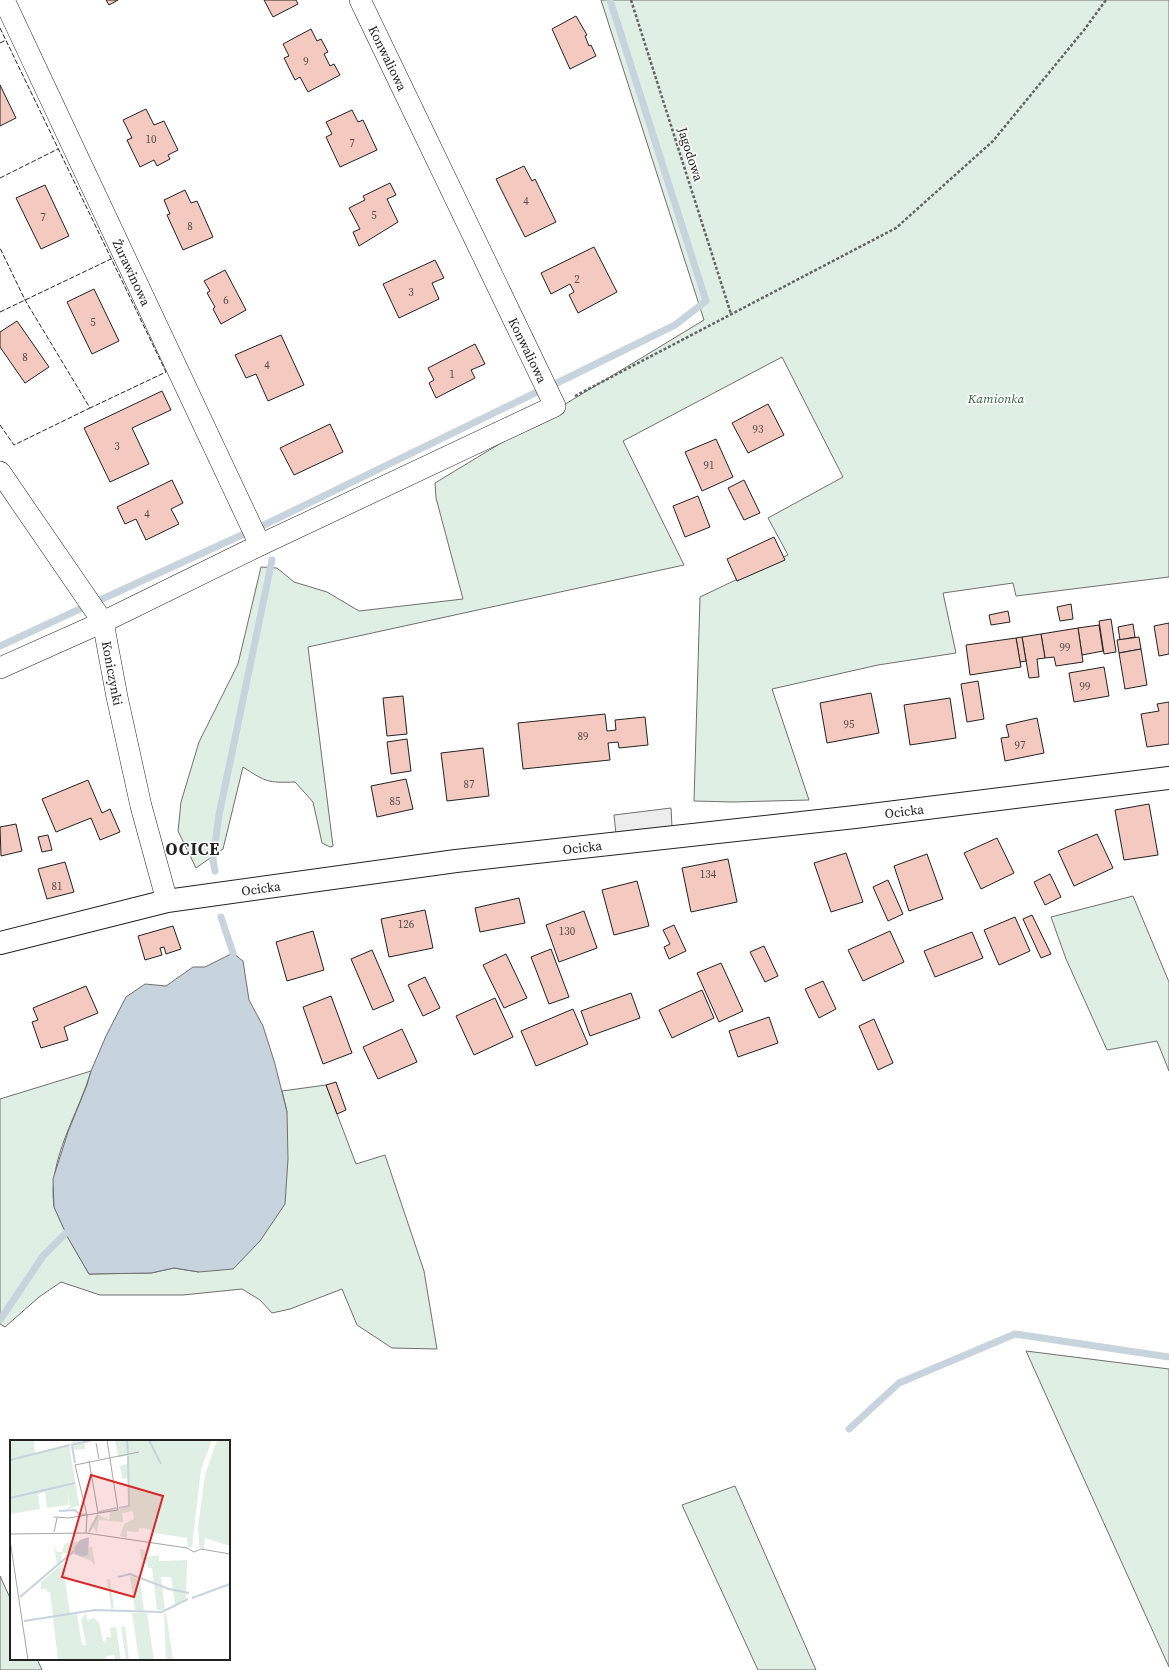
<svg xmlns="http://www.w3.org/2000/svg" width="1169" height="1670" font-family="'Source Serif 4',serif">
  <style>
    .green { fill: #e0efe3; stroke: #6f6f6f }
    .parking { fill: #ededed; stroke: #6f6f6f }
    .water { fill: #c7d3dd; stroke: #6f6f6f }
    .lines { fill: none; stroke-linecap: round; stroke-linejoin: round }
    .stream { stroke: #c7d3dd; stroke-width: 7 }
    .building { fill: #f3c9c0; stroke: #222 }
    .street-casing { stroke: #222; stroke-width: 22 }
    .secondary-casing { stroke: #222; stroke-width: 24 }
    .path { stroke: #646464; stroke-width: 2.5; stroke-dasharray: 3 2; stroke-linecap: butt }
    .street { stroke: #fff; stroke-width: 21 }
    .secondary { stroke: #fff; stroke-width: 22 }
    .fence { stroke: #222; stroke-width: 1; stroke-dasharray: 5 2; stroke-linecap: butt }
    .labels { text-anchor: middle; stroke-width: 3; stroke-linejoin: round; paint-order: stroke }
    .number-label { font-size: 11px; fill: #564c4a }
    .street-label { font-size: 13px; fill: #222; stroke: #fff }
    .park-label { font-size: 13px; font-style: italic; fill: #2f5e38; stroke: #fff }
    .district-label { font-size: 17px; font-weight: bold; letter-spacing: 1px; fill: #222; stroke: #fff }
    .inset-river { fill: none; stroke: #c7d3dd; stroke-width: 2 }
    .inset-road { fill: none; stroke: #a7a7a7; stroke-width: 1 }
    .view { fill: #d62828; fill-opacity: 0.15; stroke: #d62828; stroke-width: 2 }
    .inset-edge { fill: none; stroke: #222; stroke-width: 2 }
  </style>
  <rect width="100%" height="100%" fill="#fff"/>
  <g class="green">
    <path d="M601,0h568v577l-153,19 -3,-13 -70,10 13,60 -78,12 -106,24 37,111 -76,2 -39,-1 6,-204 88,-42 -20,-37 75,-41 -61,-120 -159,84 61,124 -376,82 25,199 -3,1 -8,-4 -9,-41 -18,-20c-27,1 -29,0 -52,-15l-20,82 -27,19 -18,-37 3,-29 18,-60 39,-78 23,-97 16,1 17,14 33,10 32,19 104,-12 -27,-101 -1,-15 269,-163z"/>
    <path d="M1133,896l36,86v89l-12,-30 -50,9 -41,-91 -15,-42z"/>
    <path d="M91,1071c-12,42 -44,89 -37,135 1,4 4,9 6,14 8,19 19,36 29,54l62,-1 23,-5 25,4 88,-160 -5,-21 44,-6 30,79 29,-9 39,116 13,78 -45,-1 -35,-23 -15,-36 -52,20 -18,4 -12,-13 -18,-11 -59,6h-83l-39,-13 -22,15 -34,30 -5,-3v-225z"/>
    <path d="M1026,1351l143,18v298z"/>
    <path d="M735,1486l81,184h-58l-76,-165z"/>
    <path d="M0,1576l11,24v59h26l5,11h-42z"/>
  </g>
  <path class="parking" d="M671,808l1,19 -56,7 -2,-19z"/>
  <path class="water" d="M233,953l10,8 6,39 14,26 12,38 12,48 1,47 -3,45 -25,37 -27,28 -34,3 -25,-4 -23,5 -62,1 -21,-36 -14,-31 -1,-28 15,-47 19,-47 4,-14 15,-35 20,-39 19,-13 21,2 27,-19h12z"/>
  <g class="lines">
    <g class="stream">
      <path d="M553,385l122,-60 31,-24 -96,-301"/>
      <path d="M262,526l273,-133"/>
      <path d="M100,600l144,-66"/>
      <path d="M0,646l82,-38"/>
      <path d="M215,871l-2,-12 6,-44 53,-255"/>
      <path d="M221,917l12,36"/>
      <path d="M0,1320l43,-64 23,-23"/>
      <path d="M849,1429l50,-46 116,-49 154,23"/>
    </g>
  </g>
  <g class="building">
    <path d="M106,0h12l-9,5z"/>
    <path d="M264,0h32l2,4 -25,13z"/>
    <path d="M576,16l11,19 -2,1 4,10 2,-1 5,11 -26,13 -18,-40z"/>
    <path d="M311,29l6,12 4,-2 7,13 -4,2 6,12 4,-2 6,11 -32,17 -8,-15 -5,3 -11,-22 5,-2 -6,-12z"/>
    <path d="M0,85l16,33 -16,8z"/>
    <path d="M146,109l8,16 10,-4 14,29 -10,5 2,4 -13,7 -3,-6 -14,7 -13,-27 5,-2 -9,-18z"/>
    <path d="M352,110l6,12 5,-2 14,30 -37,17 -14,-30 6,-3 -6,-12z"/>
    <path d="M524,166l8,15 3,-2 21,43 -31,15 -29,-58z"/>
    <path d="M390,183l6,12 -9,4 11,23 -39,24 -6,-14 7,-3 -11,-21 16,-8 -2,-4z"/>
    <path d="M45,185l24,51 -28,13 -25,-51z"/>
    <path d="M185,190l6,13 6,-2 16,36 -30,13 -16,-35 3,-1 -6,-14z"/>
    <path d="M594,247l23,45 -39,21 -9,-18 5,-3 -4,-8 -19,10 -10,-21z"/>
    <path d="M435,260l9,18 -12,5 7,16 -40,19 -16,-34z"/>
    <path d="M225,270l21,40 -25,14 -8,-15 2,-2 -8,-14 3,-2 -6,-10z"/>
    <path d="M94,289l25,52 -27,13 -25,-52z"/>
    <path d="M17,321l32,46 -24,16 -25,-36v-15z"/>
    <path d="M281,335l23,50 -36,16 -12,-27 -10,4 -11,-23z"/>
    <path d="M475,344l10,20 -14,6 4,8 -39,20 -7,-15 5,-3 -6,-12z"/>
    <path d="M162,391l9,19 -39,18 17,36 -39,18 -26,-54z"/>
    <path d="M768,404l16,31 -36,18 -16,-30z"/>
    <path d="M330,424l13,28 -49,23 -14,-27z"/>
    <path d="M716,439l17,38 -31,14 -17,-39z"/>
    <path d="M172,480l11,23 -12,6 8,15 -33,16 -10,-21 -11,5 -8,-17z"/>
    <path d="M744,480l16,33 -16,7 -16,-32z"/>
    <path d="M698,496l12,31 -25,10 -12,-31z"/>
    <path d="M774,537l11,23 -48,21 -10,-22z"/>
    <path d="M1071,604l2,15 -13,2 -3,-14z"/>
    <path d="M1008,611l2,11 -19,3 -2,-10z"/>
    <path d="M1111,619l5,33 -12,2 -5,-33z"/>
    <path d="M1169,623v31l-10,2 -5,-30z"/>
    <path d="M1133,624l2,13 -15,3 -2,-13z"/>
    <path d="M1099,625l4,26 -21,4 -4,-27z"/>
    <path d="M1078,628l5,34 -27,4 -2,-9 -9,1 -4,-24z"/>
    <path d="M1041,634l4,24 -8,1 2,18 -10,1 -7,-41z"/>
    <path d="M1022,637l4,24 -6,1 -4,-24z"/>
    <path d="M1139,637l2,12 -22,4 -2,-13z"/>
    <path d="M1016,638l5,29 -51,8 -4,-30z"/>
    <path d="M1141,649l6,36 -22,4 -6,-36z"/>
    <path d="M1104,667l5,29 -35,6 -5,-29z"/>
    <path d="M978,681l6,38 -17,3 -6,-38z"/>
    <path d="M871,693l8,40 -52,10 -7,-40z"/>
    <path d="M403,696l4,38 -20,2 -4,-38z"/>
    <path d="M950,698l6,40 -46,7 -6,-40z"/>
    <path d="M1169,702v42l-22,3 -6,-33 18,-3 -2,-7z"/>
    <path d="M605,714l2,17 9,-1 -1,-10 30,-3 3,28 -29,3 -1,-6 -10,1 2,17 -87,9 -5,-46z"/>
    <path d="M1037,718l7,35 -39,8 -4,-23 8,-1 -3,-12z"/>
    <path d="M407,739l4,32 -20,3 -4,-32z"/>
    <path d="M483,748l6,48 -42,5 -6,-48z"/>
    <path d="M406,779l7,30 -36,8 -6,-31z"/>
    <path d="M88,780l14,33 8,-4 10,23 -20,8 -9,-22 -35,14 -14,-33z"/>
    <path d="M1149,804l9,51 -34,5 -9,-50z"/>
    <path d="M16,824l6,27 -21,5 -1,-29z"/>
    <path d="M1097,834l16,34 -39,18 -16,-35z"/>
    <path d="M48,835l4,15 -10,2 -4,-15z"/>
    <path d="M997,838l17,35 -33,16 -17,-36z"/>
    <path d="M846,853l17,49 -32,10 -17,-49z"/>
    <path d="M927,854l16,45 -34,12 -15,-45z"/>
    <path d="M728,859l9,43 -46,10 -9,-44z"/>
    <path d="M65,862l9,30 -27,7 -9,-30z"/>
    <path d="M1050,874l11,23 -16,8 -11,-23z"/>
    <path d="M888,880l15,34 -15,7 -15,-34z"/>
    <path d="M637,881l12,45 -35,9 -12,-45z"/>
    <path d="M519,898l6,25 -45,9 -5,-24z"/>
    <path d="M425,910l8,38 -44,9 -8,-38z"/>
    <path d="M584,911l13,37 -38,14 -13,-37z"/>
    <path d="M1032,915l19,39 -10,4 -18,-39z"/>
    <path d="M1015,917l15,34 -31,14 -15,-35z"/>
    <path d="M674,925l12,26 -17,8 -5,-12 6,-3 -7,-14z"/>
    <path d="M173,926l8,23 -15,5 -2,-7 -4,1 2,7 -17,5 -7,-24z"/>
    <path d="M313,931l11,39 -37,11 -11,-39z"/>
    <path d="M890,931l14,31 -41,19 -15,-31z"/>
    <path d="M972,932l11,26 -48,19 -11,-26z"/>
    <path d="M764,946l14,30 -13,6 -15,-30z"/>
    <path d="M551,949l18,48 -20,7 -18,-47z"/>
    <path d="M372,950l22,51 -21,9 -22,-51z"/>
    <path d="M506,954l21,44 -23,10 -21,-43z"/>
    <path d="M721,963l22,48 -24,11 -22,-49z"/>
    <path d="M425,977l15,31 -17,8 -15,-31z"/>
    <path d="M823,981l13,28 -17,9 -14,-29z"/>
    <path d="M86,986l12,27 -34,14 4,13 -27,8 -9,-26 6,-2 -5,-12z"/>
    <path d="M702,990l12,28 -42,20 -13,-28z"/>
    <path d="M631,993l9,25 -50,18 -9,-25z"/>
    <path d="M331,996l21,57 -29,11 -20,-57z"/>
    <path d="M495,998l18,39 -39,18 -18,-39z"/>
    <path d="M573,1009l15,35 -52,22 -15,-35z"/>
    <path d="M769,1017l9,26 -40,14 -9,-26z"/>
    <path d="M874,1019l19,44 -15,7 -19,-44z"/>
    <path d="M402,1029l15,33 -39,17 -15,-32z"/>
    <path d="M336,1082l10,28 -9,4 -11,-29z"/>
  </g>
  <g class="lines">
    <g class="street-casing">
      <g id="street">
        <path id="s1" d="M4,0l256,545"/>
        <path id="s2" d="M0,472l103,150 14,75 24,109 26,95"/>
        <path d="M0,668l103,-46 157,-77 295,-139 -195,-406"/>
      </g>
    </g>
    <g class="secondary-casing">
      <g id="secondary">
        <path id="s3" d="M0,943l167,-42 289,-40 399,-44 314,-39"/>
      </g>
    </g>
    <g class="path">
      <path d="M631,0l100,314"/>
      <path d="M575,396l321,-168 97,-87 91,-111 22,-30"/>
    </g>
    <use href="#street" class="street"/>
    <use href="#secondary" class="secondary"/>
    <g class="fence">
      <path d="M0,28l166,344 -76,36 -65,-108 -25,-52"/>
      <path d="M0,43l6,-3"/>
      <path d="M0,178l58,-29"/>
      <path d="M0,312l111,-53"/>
      <path d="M0,425l14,20 76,-37"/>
    </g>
  </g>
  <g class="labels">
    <g class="number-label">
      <text x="306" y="65">9</text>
      <text x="151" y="143">10</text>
      <text x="352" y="147">7</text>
      <text x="526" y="205">4</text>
      <text x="374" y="219">5</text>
      <text x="43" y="221">7</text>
      <text x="190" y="230">8</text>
      <text x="577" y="283">2</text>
      <text x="411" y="296">3</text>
      <text x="226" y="304">6</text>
      <text x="93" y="326">5</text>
      <text x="25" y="361">8</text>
      <text x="267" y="369">4</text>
      <text x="452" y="378">1</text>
      <text x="758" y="433">93</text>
      <text x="117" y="450">3</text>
      <text x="709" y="469">91</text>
      <text x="147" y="518">4</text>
      <text x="1065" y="651">99</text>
      <text x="1085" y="690">99</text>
      <text x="849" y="728">95</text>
      <text x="583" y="740">89</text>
      <text x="1020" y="749">97</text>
      <text x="469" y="788">87</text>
      <text x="395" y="805">85</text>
      <text x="708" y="878">134</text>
      <text x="57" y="890">81</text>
      <text x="406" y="928">126</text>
      <text x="567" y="935">130</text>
    </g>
    <g class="street-label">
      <text transform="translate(388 58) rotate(64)" y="5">Konwaliowa</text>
      <text transform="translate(691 154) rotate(72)" y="5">Jagodowa</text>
      <text dy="5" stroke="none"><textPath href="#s1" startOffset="301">Żurawinowa</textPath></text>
      <text transform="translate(528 350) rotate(64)" y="5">Konwaliowa</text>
      <text dy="5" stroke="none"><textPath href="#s2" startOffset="234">Koniczynki</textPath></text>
      <text dy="5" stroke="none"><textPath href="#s3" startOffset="915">Ocicka</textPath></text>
      <text dy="5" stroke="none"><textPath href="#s3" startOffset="591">Ocicka</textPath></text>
      <text dy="5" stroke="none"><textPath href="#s3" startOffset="267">Ocicka</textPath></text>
    </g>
    <g class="park-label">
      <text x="996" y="403">Kamionka</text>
    </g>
    <g class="district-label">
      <text x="193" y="855">OCICE</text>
    </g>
  </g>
  <g transform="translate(10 1440)">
    <rect width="220" height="220" fill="#fff"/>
    <path d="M0,0h24l1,13 -4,2 38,-11 10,61 -15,6 6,-5 -3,-15 2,14 -22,3 -2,-16 -7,2 2,15 -30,5zM64,0h12l-9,2 8,1v6l-11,1 -3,-6 6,-2 -7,2zM105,0h97l-11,29 -9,78h-4l-1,-9 -33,-5v-2l-11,-3h-4l-1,4 -11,-1v7l-7,-2 4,-12 10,-5 -1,-8 -11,2 1,9 -24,-2 -2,13 -4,-7 -5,6 9,-18 12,6 1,-8 19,-5 -1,-29 -6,1 -2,-13 7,-2v-8l-9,1zM207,0h13v106l-25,-8 -1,11 -5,-1 -1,-22 7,-51zM68,102l-4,6 1,6 8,3 7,-10h2l3,18 -5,-5 -17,-6 -4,2 -3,-3 -5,1 1,6 -5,5 -3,-20 3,7h5l3,-9zM130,109l5,1 1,7 13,-2v6l28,-1 -1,38 -11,7 -4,-28h-10l4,33h-8l-5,-42h-4l-1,-6 -6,-3zM53,123l7,52 7,-1 5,31h4l-5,-25 5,-7 1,7 7,-2 5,5 4,18 3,1v-5h5l-1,-9 6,-1 5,33h-6l-1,-5 -7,1 -2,4h-47l-8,-68h-3l-1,-4 -5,2v-8zM120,136l10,4 4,31 -9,-1zM97,139h3l4,29 -3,1zM122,173h15l7,47h-15zM154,173h2l7,47h-7zM115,186l4,33v1h-3l-5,-33z" fill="#e0efe3"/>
    <path d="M79,97l-1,17 -5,3 -8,-3 -1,-6 6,-8z" fill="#c7d3dd"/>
    <path class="inset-river" d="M117,0l1,13M139,0l12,24M61,5l22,-5M62,6l3,17M0,20l60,-15M0,58l65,-15M109,68l10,-2 -1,-50M49,71l16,-1 5,5 6,-1M89,72l18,-4M79,92l9,-17M108,137l12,-3 39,15 20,4M10,157l54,-46M182,158l38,-14M14,181l71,-11 67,2 26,-13"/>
    <path class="inset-road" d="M86,3l3,16M79,21l9,52M44,77l14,1 50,-8 -11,-70M44,92l3,-14M76,93l1,-18 -12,-50 64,-13M0,94l76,-1 101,15 7,4 7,-3 29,5M0,100l18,120"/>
    <path class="view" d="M81,35l72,21 -29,101 -72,-20z"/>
    <rect width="220" height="220" class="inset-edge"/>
  </g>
</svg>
